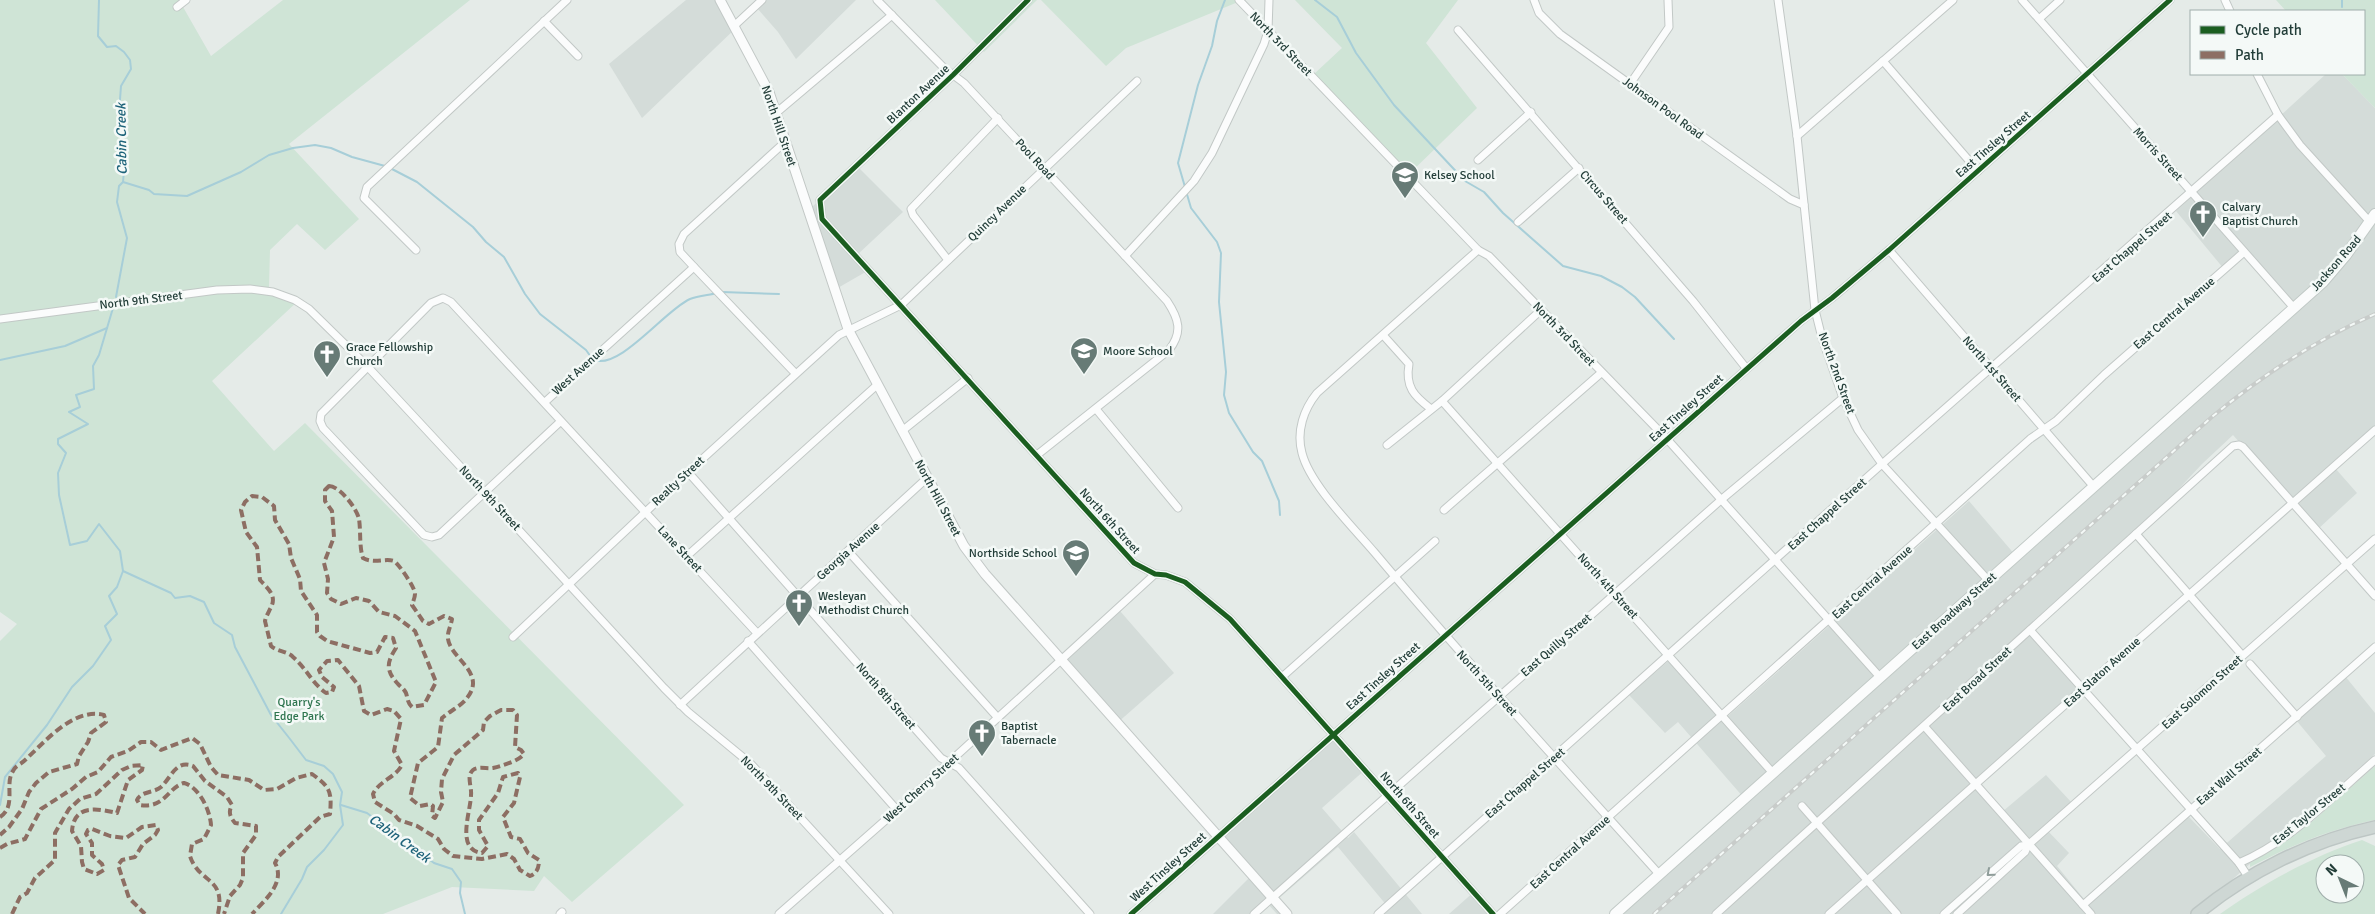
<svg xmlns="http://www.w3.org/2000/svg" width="2375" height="914" font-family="Signika,sans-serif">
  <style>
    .built { fill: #d4dcd9 }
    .green { fill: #cfe4d6; fill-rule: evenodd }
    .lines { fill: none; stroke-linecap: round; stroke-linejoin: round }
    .stream { stroke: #a7ced8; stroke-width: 2 }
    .minor-casing { stroke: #c2c8c6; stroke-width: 9 }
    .tertiary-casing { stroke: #c2c8c6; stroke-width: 11 }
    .secondary-casing { stroke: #c1c9c6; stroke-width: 12 }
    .primary-casing { stroke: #bdc6c4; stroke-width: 14 }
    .minor { stroke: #fbfcfc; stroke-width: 7 }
    .tertiary { stroke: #fbfcfc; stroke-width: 9 }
    .secondary { stroke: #fbfcfc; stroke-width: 10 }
    .primary { stroke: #ced7d4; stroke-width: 11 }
    .rail-casing { stroke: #c8ccca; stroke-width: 4 }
    .rail { stroke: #f4f9f7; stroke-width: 2; stroke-dasharray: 5.5; stroke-linecap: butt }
    .quiet { stroke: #8d6e63; stroke-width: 4; stroke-dasharray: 8 4; stroke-linecap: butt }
    .cycleway-casing { stroke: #f4f9f7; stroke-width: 8 }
    .cycleway { stroke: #1b5e20; stroke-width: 5 }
    .oneway { stroke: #8f9d9a }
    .labels { text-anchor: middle; stroke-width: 5; stroke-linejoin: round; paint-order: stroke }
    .street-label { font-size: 12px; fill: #233e39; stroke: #f4f9f7 }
    .poi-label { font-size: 12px; fill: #233e39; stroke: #f4f9f7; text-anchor: start }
    .park-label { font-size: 12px; fill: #2e754f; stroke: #f4f9f7 }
    .water-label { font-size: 14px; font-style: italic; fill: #1e637a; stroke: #f4f9f7 }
  </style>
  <rect width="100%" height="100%" fill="#e5ebe8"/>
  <g class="built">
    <path d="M686,0h37l15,26 -96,92 -33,-54z"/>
    <path d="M765,0h91l-60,59 -18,-27 -21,-24z"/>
    <path d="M2326,74h16l33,34v324l-40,36 22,25 -40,37 -84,-95 -31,29 -29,31 -143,129 58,65 -110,94 24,29 44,-37 27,29 -27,25 23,24 -12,13 31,38 100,-88 32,33 106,-93 -30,-36 49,-44 30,37v41l-182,160h-578l129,-116 -66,-76 -13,11 -36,-38 44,-38 54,60 242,-216 47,55 278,-246 -51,-56 -19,15 -48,-58z"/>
    <path d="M856,165l47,47 -46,43 12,15 -33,19 -25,-81z"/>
    <path d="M1120,611l54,62 -58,51 -56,-60z"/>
    <path d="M1336,733l30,36 -44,39 26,30 6,-6 68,82h-42l8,-7 -50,-60 -61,53 11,14h-11l-8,-9 -10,9h-46l41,-41 -34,-37z"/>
    <path d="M1475,891l20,23h-46z"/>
  </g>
  <g class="green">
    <path d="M0,0h179l32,56 72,-56h187l-181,144 70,75 -34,31 -28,-26 -27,26 -1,37 29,14 -86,80 62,70 31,-28 379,382 -112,97 -28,-26 -10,15 -82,-4 -69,27h-383v-273l17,-17 -17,-12z"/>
    <path d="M935,0h102l-53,52z"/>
    <path d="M1041,0h202l-117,48 -20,18z"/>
    <path d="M1295,0h163l-32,43 51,65 -68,66 -96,-99 29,-27z"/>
    <path d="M2276,0h99v108l-33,-34h22v-63h-78z"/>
    <path d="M2375,766v54c-45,9 -85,26 -125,47v-5l64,-42z"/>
    <path d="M2362,840l13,6v68h-155c42,-30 93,-58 142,-74zM2325,864h30v30h-30z"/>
  </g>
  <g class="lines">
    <g class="stream">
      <path d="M99,0l-1,36 9,11 9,-1 8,6 6,8 1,9 -10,17 -2,27 5,58 -1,11 -4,4 -2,16 10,36 -11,59"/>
      <path d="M1315,0l22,17 19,36 38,52 71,76 19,11 19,21 60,53 38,10 21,11 13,10 39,42"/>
      <path d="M2342,7v-7"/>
      <path d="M390,168l27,14 56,45 13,15 18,15 21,37 15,20 46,36 5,7"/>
      <path d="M123,182l26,8 5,4 33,2 54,-24 28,-17 24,-7 22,-3 16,3 21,9 33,9"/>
      <path d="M1185,187l-7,-24 20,-78 14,-39 5,-25 8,-21"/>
      <path d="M1186,191l5,17 26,34 4,11 -2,49 7,70 -2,23 5,18 24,39 9,9 17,40 1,14"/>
      <path d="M722,292l57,2"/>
      <path d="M113,308l-14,47 -6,11 1,23 -18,6 4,12 -11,5 19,12 -30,15v5l8,9 -8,20 1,22 11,50 17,-4 12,-17 21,27 3,20"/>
      <path d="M0,360l65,-14 42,-18"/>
      <path d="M594,360c26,10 71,-50 96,-61 8,-3 19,-4 27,-6"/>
      <path d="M123,571l48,22 4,5 15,-2 14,6 10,21 18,12 3,12 36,68 19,24 16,21 18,6 9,8 9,18 -2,13 3,20 -19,25 -17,17 -5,12 -21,35"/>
      <path d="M0,805l5,-28 42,-52 25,-38 21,-21 18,-26 -6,-14 12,-12 -8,-18 8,-9 6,-16"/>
      <path d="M341,805l26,8 67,50 18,6 9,13 -1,11 5,21"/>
    </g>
    <g class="minor-casing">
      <g id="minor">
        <path d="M877,0l67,68 20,15 203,218c12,18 16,31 2,49l-132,105"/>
        <path d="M1028,0l-75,75 -133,125 2,19 312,344 21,11 11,1 19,7 45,37 263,295"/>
        <path d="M1239,0l239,250 11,6 178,183 212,237"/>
        <path d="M1534,0l5,13 21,21 230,165 14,6"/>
        <path d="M1778,0l19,136 18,174 7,28 21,60 15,32 24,34 106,116"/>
        <path d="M2022,0l272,308"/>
        <path d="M2225,0l5,11"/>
        <path d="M177,7l9,-7"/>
        <path d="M2039,19l21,-19"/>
        <path d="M544,21l34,35"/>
        <path d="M734,26l28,-26"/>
        <path d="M1458,30l235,271 53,67"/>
        <path d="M1883,61l95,110"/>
        <path d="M2257,74l21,41 22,30 70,77"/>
        <path d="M1630,84l39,-57 -1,-27"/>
        <path d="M776,113l116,-98"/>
        <path d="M1797,136l156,-136"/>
        <path d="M785,142l-101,92 -5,10 1,8 14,15 101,106"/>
        <path d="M1478,160l53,-48"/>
        <path d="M1518,222l61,-54"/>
        <path d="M416,250l-52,-52 3,-11 200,-187"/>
        <path d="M1478,250l-161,143c-13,16 -21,38 -15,60 8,32 51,74 73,100 92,110 189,215 284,321"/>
        <path d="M1889,250l205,237"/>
        <path d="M1125,256l69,-75 18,-28 52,-109 4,-13 1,-31"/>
        <path d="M948,260l-35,-45 -2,-6 87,-91"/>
        <path d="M0,319l217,-29 33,-1 23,3 22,8 14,9 58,57 117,126 180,196 24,24 63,52 138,150"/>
        <path d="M1383,335l26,29c-4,23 5,32 22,45"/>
        <path d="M1442,401l330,371"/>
        <path d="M545,402l149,-135"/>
        <path d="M1096,409l82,99"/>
        <path d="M561,421l-122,114 -7,2 -8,-2 -101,-107 -3,-7 1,-7 110,-111 12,-5 8,4 306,331"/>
        <path d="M902,431l66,-53"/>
        <path d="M1387,445l55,-44 99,-91"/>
        <path d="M688,472l253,286 18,10 131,146"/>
        <path d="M1444,510l157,-137"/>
        <path d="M2136,534l106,121"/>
        <path d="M848,551l150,167"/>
        <path d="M687,556l190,-171"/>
        <path d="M2030,630l209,233 10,15"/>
        <path d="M513,637l175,-165 151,-137 62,-30 236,-224"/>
        <path d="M748,641l149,169"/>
        <path d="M2250,664l47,53"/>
        <path d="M1282,677l153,-136"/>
        <path d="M680,705l247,-227"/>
        <path d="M1925,727l166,187"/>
        <path d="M1802,806l95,108"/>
        <path d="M2239,863c52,-22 94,-67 136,-103"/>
        <path d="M2083,905l292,-258"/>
        <path d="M560,914l2,-2"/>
        <path d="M779,914l118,-104 258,-236"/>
        <path d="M1131,914l670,-593 31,-23 57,-48 281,-250"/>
        <path d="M1254,914l468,-415 121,-101"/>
        <path d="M1378,914l504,-450 396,-349"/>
        <path d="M1500,914l530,-475 26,-18 48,-46 140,-123"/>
        <path d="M1716,914l517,-468 6,-1 4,2 132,149"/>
        <path d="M1829,914l546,-484"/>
        <path d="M1944,914l77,-68 7,-1"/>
        <path d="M1957,914l68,-62 3,-7 347,-306"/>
      </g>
    </g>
    <g class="tertiary-casing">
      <path id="tertiary" d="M720,0l49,92 79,237 116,217 21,28 302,340"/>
    </g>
    <g class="secondary-casing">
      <path id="secondary" d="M1615,914l708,-632 23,-27 29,-41"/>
    </g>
    <g class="primary-casing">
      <path id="primary" d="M2197,914c51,-42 113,-73 178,-87"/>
    </g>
    <use href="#minor" class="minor"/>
    <use href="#tertiary" class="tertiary"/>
    <use href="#secondary" class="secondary"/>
    <use href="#primary" class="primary"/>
    <g class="rail-casing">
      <path id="rail" d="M1654,914l559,-498c50,-41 102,-76 162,-102"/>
    </g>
    <use href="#rail" class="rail"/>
    <g class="quiet">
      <path d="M329,486c11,0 28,23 30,33 2,13 0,27 4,39 11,6 22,0 31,3 4,2 22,28 21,33 0,3 -2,8 -3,11l11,16 6,3 15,-8 8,3c-1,7 -5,13 -4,20 3,20 39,34 19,59 -6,8 -17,13 -25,20l-4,29 -20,16 -8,35 10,8 10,-2 3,2 -1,10 3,2 8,-16 -2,-10 1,-13 12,-24 29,-25 1,-8 6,-6 11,-6h12l4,5 -2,32 6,3 3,4c-5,7 -23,12 -31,14 -6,1 -15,-2 -20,2 -7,6 -1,17 -2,25 0,16 -16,55 11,58l6,-7 -9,-16v-10l19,-27 5,-16 15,-4 2,4 -6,26 -11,14 8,20 9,2 8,14 11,7c0,8 -2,13 -9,16l-10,-6 -6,-11 -7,-5 -25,5 -29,-3 -9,-7 -6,-10 -21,-13 -18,-6 -5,-6 -19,-12 -2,-8c6,-13 22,-16 29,-29l-8,-14 7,-32 -7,-8 -7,-2 -16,6 -7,-4 -5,-25 -21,-26 -11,1 -8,9 3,7 12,10 -2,5 -6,1c-15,-11 -19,-24 -33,-36 -6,-6 -15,-5 -22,-11l-6,-25c1,-5 3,-7 5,-12 8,-13 -2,-20 -10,-29l-3,-33 -11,-15 -5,-22 4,-8 7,-6 10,1 12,9 1,14 14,24 2,14 9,21 1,12 16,24v17l3,4 7,5 43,12 7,-1 8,-15 8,1 3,10c-9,14 -11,22 2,36 3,3 6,5 8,9 2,6 1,9 6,14l12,-2 12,-23 -21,-51 -20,-15 -16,-4 -10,-11 -13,-3 -15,6 -10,-5 -4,-6 1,-14 -4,-16 10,-26 -2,-26 -7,-10v-11z"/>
      <path d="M0,817c17,-11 4,-33 13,-46 2,-5 8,-7 11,-10 20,-18 49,-54 80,-46l2,7 -15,11 -3,9 -9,14 -2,8 -28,8 -13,11 -7,9 -7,17 -13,18 -9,8"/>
      <path d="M0,848l7,-4 18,-5 16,-30 31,-20 14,-12 12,-5 13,-15 17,-6 13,-9h10l10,8 31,-12 8,6 11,23 7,8 31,5 15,10 13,-1 19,-11 16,-4c18,13 20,17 18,40l-10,3 -42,40 -3,6c11,20 -11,38 -23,51"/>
      <path d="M12,914l8,-17 7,-4 8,-15 20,-18v-27l14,-24 11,-10 16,-5 26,-24 9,-4 12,-1 -1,5 -14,10 -11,33c-18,-4 -43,-10 -45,18l9,15 1,16 2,7 13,5 7,-4 -2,-6 -10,-9v-12l-6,-9 2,-4 4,-1 18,7 16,2 16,-11 14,-2 2,5 -3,5 -12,9 -8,13 -13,3 -4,5 11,33 16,16"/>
      <path d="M218,914c8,-38 -19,-30 -28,-58l2,-12 12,-5 7,-14c-1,-15 -12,-38 -27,-42 -16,4 -19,26 -44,22l-3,-5c4,-9 17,-7 24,-13 10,-9 15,-28 32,-21l12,15 22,16 5,8c-4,7 -2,12 3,18l21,3v9l-13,18v25l-3,7 -10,11 -6,18"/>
    </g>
    <g class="cycleway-casing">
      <g id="cycleway">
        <path d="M1028,0l-75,75 -133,125 2,19 312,344 21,11 11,1 19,7 45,37 263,295"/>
        <path d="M1131,914l670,-593 31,-23 57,-48 281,-250"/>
      </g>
    </g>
    <use href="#cycleway" class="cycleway"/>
  </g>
  <defs><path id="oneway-chevron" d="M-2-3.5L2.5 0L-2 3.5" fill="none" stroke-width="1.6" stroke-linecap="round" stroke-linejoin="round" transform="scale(1.25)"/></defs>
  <use class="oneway" href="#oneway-chevron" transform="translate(1990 873) rotate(139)"/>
  <defs>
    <g id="school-pin" transform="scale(1.4375)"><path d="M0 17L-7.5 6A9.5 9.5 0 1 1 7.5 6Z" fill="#677b76" stroke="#f4f9f7"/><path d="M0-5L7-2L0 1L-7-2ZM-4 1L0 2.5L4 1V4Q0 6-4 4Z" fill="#fff"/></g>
    <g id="church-pin" transform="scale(1.4375)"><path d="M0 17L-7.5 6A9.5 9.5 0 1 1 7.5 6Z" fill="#677b76" stroke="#f4f9f7"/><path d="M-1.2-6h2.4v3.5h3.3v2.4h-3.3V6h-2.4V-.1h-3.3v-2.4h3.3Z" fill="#fff"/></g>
  </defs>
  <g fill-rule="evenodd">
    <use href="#school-pin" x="1405" y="175"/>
    <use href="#church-pin" x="2203" y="214"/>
    <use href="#school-pin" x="1084" y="351"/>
    <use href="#church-pin" x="327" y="354"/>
    <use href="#school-pin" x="1076" y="553"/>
    <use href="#church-pin" x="799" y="603"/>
    <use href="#church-pin" x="982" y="733"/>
  </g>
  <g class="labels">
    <g class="street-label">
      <text transform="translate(1281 44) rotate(46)" y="4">North 3rd Street</text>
      <text transform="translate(918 94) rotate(-43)" y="4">Blanton Avenue</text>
      <text transform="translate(1663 108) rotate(36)" y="4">Johnson Pool Road</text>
      <text transform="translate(779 126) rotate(71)" y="4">North Hill Street</text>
      <text transform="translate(1993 144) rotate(-41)" y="4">East Tinsley Street</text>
      <text transform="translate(2158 154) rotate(48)" y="4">Morris Street</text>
      <text transform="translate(1035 159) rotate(47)" y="4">Pool Road</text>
      <text transform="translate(1604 197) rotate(49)" y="4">Circus Street</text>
      <text transform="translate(997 213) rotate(-44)" y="4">Quincy Avenue</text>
      <text transform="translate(2132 247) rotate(-41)" y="4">East Chappel Street</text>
      <text transform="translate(2336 263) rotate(-49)" y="4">Jackson Road</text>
      <text transform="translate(141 300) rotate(-7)" y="4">North 9th Street</text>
      <text transform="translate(2174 313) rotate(-41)" y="4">East Central Avenue</text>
      <text transform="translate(1564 334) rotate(46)" y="4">North 3rd Street</text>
      <text transform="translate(1992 369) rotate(49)" y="4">North 1st Street</text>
      <text transform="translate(578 371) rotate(-42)" y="4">West Avenue</text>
      <text transform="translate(1837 373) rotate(70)" y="4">North 2nd Street</text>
      <text transform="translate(1686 408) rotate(-42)" y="4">East Tinsley Street</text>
      <text transform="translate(678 481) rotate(-43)" y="4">Realty Street</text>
      <text transform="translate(490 498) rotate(47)" y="4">North 9th Street</text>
      <text transform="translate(938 498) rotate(62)" y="4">North Hill Street</text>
      <text transform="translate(1827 514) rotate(-42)" y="4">East Chappel Street</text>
      <text transform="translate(1110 521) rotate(48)" y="4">North 6th Street</text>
      <text transform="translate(680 549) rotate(47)" y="4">Lane Street</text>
      <text transform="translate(848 551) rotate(-42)" y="4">Georgia Avenue</text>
      <text transform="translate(1872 582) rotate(-42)" y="4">East Central Avenue</text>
      <text transform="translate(1608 586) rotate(48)" y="4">North 4th Street</text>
      <text transform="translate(1954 611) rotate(-42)" y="4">East Broadway Street</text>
      <text transform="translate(1556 645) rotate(-41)" y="4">East Quilly Street</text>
      <text transform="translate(2102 672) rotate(-42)" y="4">East Slaton Avenue</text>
      <text transform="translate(1383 676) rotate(-42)" y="4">East Tinsley Street</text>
      <text transform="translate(1977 679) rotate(-43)" y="4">East Broad Street</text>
      <text transform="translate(1487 683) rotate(48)" y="4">North 5th Street</text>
      <text transform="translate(2202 692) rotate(-42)" y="4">East Solomon Street</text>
      <text transform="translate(886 696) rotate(49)" y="4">North 8th Street</text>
      <text transform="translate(2229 776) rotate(-41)" y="4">East Wall Street</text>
      <text transform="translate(1525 783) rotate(-41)" y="4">East Chappel Street</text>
      <text transform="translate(772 788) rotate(46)" y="4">North 9th Street</text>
      <text transform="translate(921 788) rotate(-42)" y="4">West Cherry Street</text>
      <text transform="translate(1410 805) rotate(49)" y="4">North 6th Street</text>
      <text transform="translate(2309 814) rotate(-39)" y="4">East Taylor Street</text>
      <text transform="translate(1570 852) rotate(-42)" y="4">East Central Avenue</text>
      <text transform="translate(1168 867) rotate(-42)" y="4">West Tinsley Street</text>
    </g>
    <g class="poi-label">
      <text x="1424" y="179">Kelsey School</text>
      <text x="2222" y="211">Calvary<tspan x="2222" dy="14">Baptist Church</tspan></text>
      <text x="346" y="351">Grace Fellowship<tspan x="346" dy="14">Church</tspan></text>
      <text x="1103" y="355">Moore School</text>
      <text x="1057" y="557" text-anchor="end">Northside School</text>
      <text x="818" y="600">Wesleyan<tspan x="818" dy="14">Methodist Church</tspan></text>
      <text x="1001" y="730">Baptist<tspan x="1001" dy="14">Tabernacle</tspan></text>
    </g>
    <g class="park-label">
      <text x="299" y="706">Quarry's<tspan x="299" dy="14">Edge Park</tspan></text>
    </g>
    <g class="water-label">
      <text transform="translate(121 139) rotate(-91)" y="5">Cabin Creek</text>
      <text transform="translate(400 838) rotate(36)" y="5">Cabin Creek</text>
    </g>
  </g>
  <rect x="2190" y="10" width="175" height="65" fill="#f4f9f7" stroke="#a0aeab"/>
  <rect x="2200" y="26" width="25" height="8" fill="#1b5e20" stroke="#a0aeab"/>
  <text x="2235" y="35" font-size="15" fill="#233e39">Cycle path</text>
  <rect x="2200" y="51" width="25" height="8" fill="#8d6e63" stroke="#a0aeab"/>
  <text x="2235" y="60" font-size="15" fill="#233e39">Path</text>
  <g transform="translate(2340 879) rotate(317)"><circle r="24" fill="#f4f9f7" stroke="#a0aeab"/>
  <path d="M0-4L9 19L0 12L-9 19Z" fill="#677b76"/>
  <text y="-8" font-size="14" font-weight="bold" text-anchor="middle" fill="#233e39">N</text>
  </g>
</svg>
